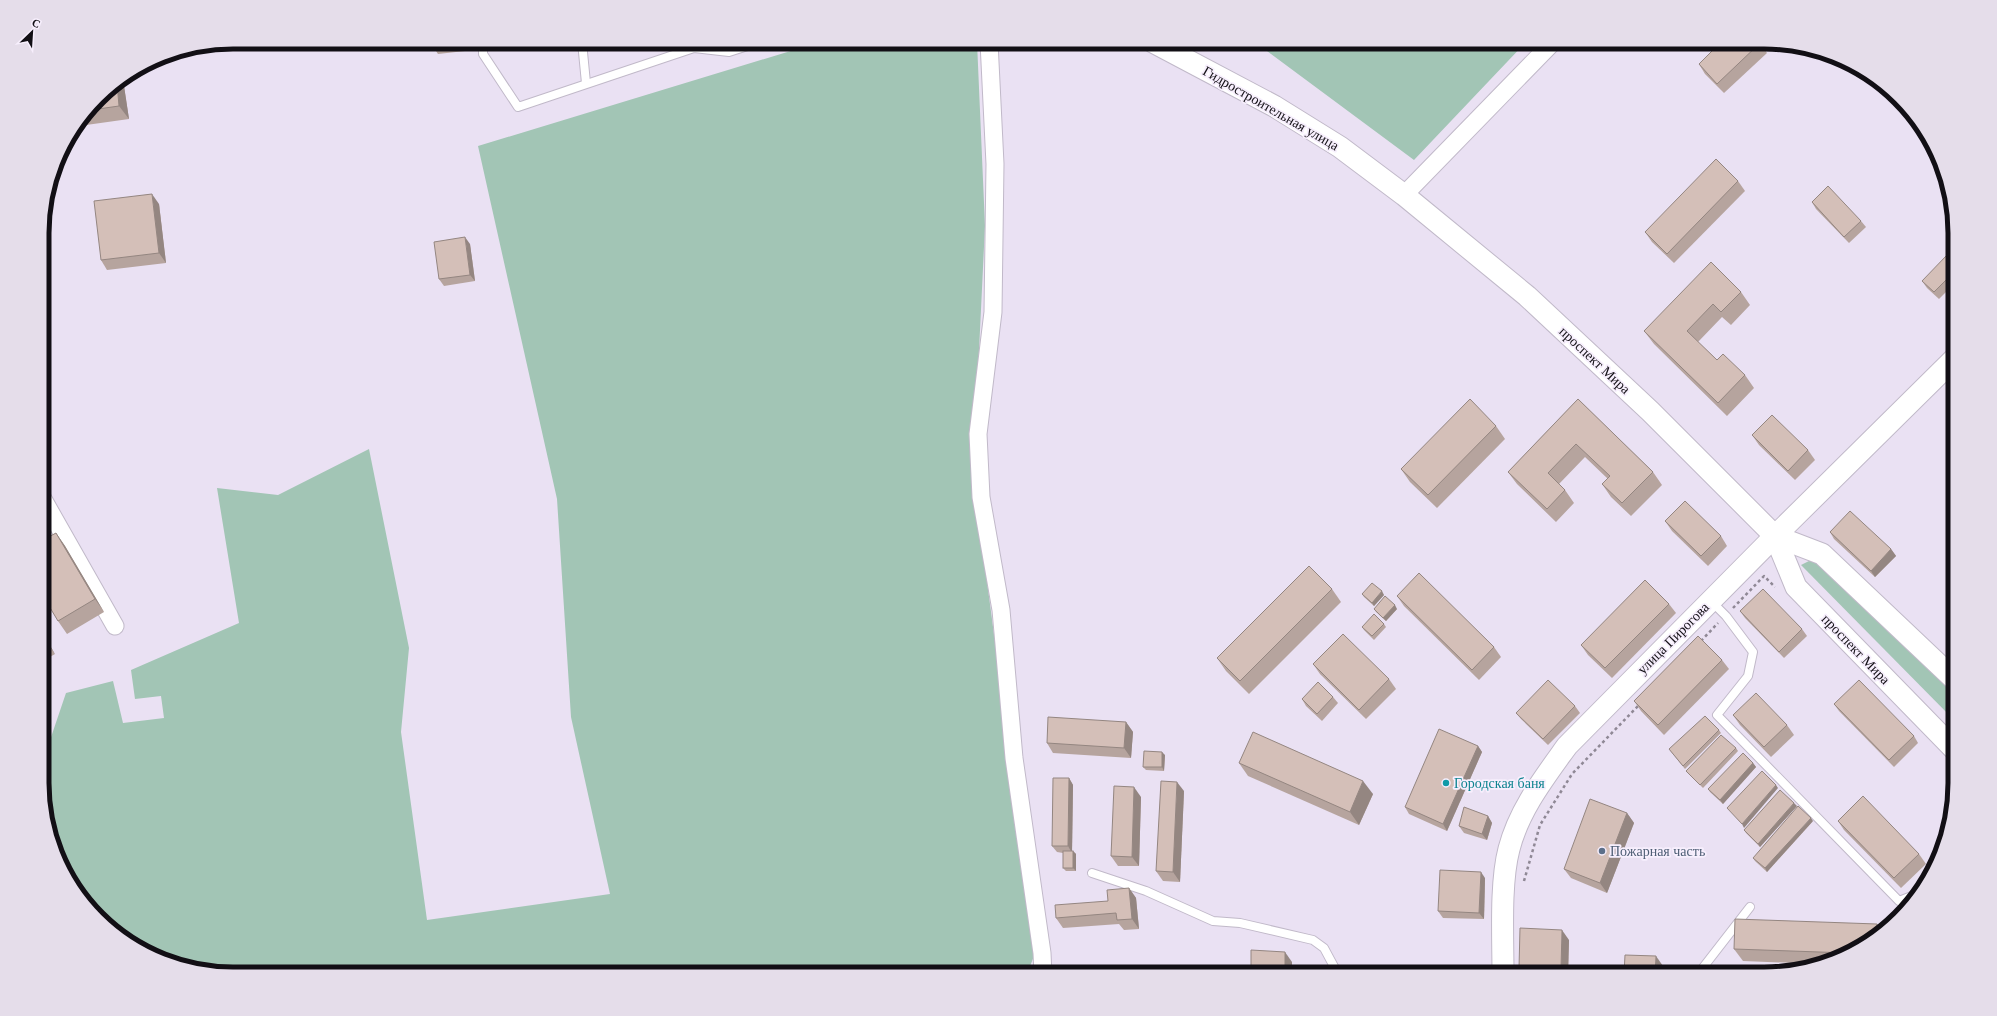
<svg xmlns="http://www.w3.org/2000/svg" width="1997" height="1016" font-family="Georgia,serif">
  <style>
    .green { fill: #a2c5b5 }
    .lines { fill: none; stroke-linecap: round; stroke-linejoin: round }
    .service-casing { stroke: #c1b9c9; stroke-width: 10 }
    .minor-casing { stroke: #c1b9c9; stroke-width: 19 }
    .tertiary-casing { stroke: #c1b9c9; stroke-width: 23 }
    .path { stroke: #8f8895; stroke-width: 2.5; stroke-dasharray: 3 3; stroke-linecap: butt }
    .service { stroke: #fff; stroke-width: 8 }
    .minor { stroke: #fff; stroke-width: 17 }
    .tertiary { stroke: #fff; stroke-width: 21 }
    .wall { fill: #b6a49e }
    .shaded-wall { fill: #948681 }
    .building { fill: #d4bfb8; stroke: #948681 }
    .culture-dot { fill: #0f9aa8; stroke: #f7effd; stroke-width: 1.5 }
    .service-dot { fill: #5c6f8a; stroke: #f7effd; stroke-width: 1.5 }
    .labels { text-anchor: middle; stroke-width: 3.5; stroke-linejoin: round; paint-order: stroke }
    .street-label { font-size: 14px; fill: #120f15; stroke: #f7effd }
    .culture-label { font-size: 14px; fill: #0d838f; stroke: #f7effd; text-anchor: start }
    .service-label { font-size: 14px; fill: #4e5e75; stroke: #f7effd; text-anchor: start }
    .rim { fill: none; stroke: #120f15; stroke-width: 5 }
  </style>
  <rect width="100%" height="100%" fill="#eae1f3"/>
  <g class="green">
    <path d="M820,42h157l8,184 -12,250 63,475 -9,23h-794l-84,-20 -68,-55 -24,-42 -13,-48v-58l3,-2 19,-56 47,-12 10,42 41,-5 -3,-22 -26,3 -4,-29 108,-47 -22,-135 61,7 91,-46 40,199 -8,84 26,188 183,-26 -39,-177 -14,-218 -79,-353z"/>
    <path d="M1249,42h277l-112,118 -147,-109z"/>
    <path d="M1817,557l138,133v31l-154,-156z"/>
  </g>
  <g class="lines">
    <g class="service-casing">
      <g id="service">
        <path d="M483,42v12l35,53 176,-59 35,4 31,-10"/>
        <path d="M582,42l4,41"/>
        <path d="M1711,601l15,15 27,36 -5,24 -31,39 182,186 18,-7"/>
        <path d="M1092,873l54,18 67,30 27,2 73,17 11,8 14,26"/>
        <path d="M1698,974l52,-67"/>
      </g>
    </g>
    <g class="minor-casing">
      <g id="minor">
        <path d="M989,42l6,122 -2,148 -15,122 3,63 20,113 13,148 28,195 1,21"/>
        <path d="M1404,195l149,-153"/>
        <path d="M43,499l72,127"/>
      </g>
    </g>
    <g class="tertiary-casing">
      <g id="tertiary">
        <path d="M1153,42l121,64 66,41 64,48 123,101 123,115 125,125 21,51 159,163"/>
        <path d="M1775,536l47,18 133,126"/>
        <path d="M1503,974c0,-37 -3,-91 6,-125 10,-39 35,-71 58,-103l208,-210 179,-177"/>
      </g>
    </g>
    <g class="path">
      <path d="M1733,608l31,-32 11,11"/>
      <path d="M1701,641l17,-18"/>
      <path d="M1947,697l8,8"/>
      <path d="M1524,881l16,-56 32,-51 67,-69"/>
    </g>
    <use href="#service" class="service"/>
    <use href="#minor" class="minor"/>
    <use href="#tertiary" class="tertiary"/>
  </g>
  <g class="wall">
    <path d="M430,42h43l1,8 -36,4z"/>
    <path d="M629,42h26l-24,2z"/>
    <path d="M1759,42l8,11 -43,40 -19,-19 -6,-10z"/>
    <path d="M121,81l3,5 5,33 -50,7 28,-37z"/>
    <path d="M1738,181l7,10 -71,72 -22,-21 -7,-10z"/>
    <path d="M1812,202l49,19 5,6 -17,16 -33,-34z"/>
    <path d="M159,204l7,59 -59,7 -6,-10z"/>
    <path d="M470,244l5,37 -31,5 -5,-7z"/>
    <path d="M1954,262v22l-15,15 -12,-11 -5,-7z"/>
    <path d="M1741,292l9,13 -19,20 -9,-8 -24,25 19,18 28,15 9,13 -27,28 -73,-72 -10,-13z"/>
    <path d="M1578,399l75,73 9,13 -31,31 -20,-19 -9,-13 6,-5 -23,-22 -26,27 6,6 9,13 -18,19 -39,-38 -9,-12z"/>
    <path d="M1496,426l9,13 -68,69 -27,-26 -9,-13z"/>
    <path d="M1752,435l56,15 7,10 -20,20 -36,-35z"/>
    <path d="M1665,521l56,15 6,10 -19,20 -36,-35z"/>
    <path d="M1830,532l61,17 5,7 -21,21 -41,-38z"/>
    <path d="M56,533l9,13 39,66 -37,22 -9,-13 -7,-12 -8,4v-73z"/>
    <path d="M1332,589l9,13 -92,92 -23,-23 -9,-13z"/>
    <path d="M1362,594l22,1 -10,11 -10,-9z"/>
    <path d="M1397,596l97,51 7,10 -22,23 -75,-74z"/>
    <path d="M1669,604l7,9 -64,65 -24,-23 -7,-10z"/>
    <path d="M1374,609h23l-11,12 -10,-9z"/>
    <path d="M1740,611l62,18 5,7 -23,22 -39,-40z"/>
    <path d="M1384,624l2,3 -12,13 -10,-10 -2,-3z"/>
    <path d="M43,634l12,20 -12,7z"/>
    <path d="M1722,660l7,9 -65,66 -23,-24 -7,-10z"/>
    <path d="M1313,664l76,15 7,10 -30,30 -46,-45z"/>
    <path d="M1333,697l5,6 -16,18 -16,-15 -4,-7z"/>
    <path d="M1834,704l80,32 4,7 -24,24 -55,-56z"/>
    <path d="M1575,706l5,7 -32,32 -27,-26 -5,-6z"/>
    <path d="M1733,715l54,10 7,10 -23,22 -31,-32z"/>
    <path d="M1126,722l7,10 -2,26 -78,-5 -6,-10z"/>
    <path d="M1719,730l2,3 -36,36 -16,-20z"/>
    <path d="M1478,746l4,6 -35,79 -38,-17 -4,-7z"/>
    <path d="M1736,748l2,3 -35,37 -17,-17z"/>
    <path d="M1165,755l-1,16 -18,-1 -3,-3z"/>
    <path d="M1239,763l134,31 -14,31 -111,-49z"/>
    <path d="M1753,763l3,4 -33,37 -13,-12 -2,-3z"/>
    <path d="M1069,778l4,7 -1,66h1l3,3v17h-10l-3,-3v-15l-6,-1 -5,-6z"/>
    <path d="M1184,791l-4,91 -17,-1 -7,-10z"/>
    <path d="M1141,797l-2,69h-21l-7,-10z"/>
    <path d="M1797,806l-37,41 -14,-14 -2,-3z"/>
    <path d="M1627,813l7,10 -27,70 -36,-15 -7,-9z"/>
    <path d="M1488,816l4,7 -5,17 -23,-7 -5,-7z"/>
    <path d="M1813,821l-46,51 -12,-11 -2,-3z"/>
    <path d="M1838,821l81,33 7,10 -25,24 -57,-58z"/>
    <path d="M1485,878l-1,41 -41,-1 -5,-7z"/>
    <path d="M1129,888l7,10 3,31 -15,1 -5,-6 -56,4 -7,-10 52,-17z"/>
    <path d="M1569,940l-1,34h-45l-4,-6z"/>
    <path d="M1870,942l-44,22h-3l-80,-3 -9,-12z"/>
  </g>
  <g class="shaded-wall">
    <path d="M468,42h5l1,8z"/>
    <path d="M121,81l3,5 5,33 -10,-13 -2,-23z"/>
    <path d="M152,194l7,10 7,59 -7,-10z"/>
    <path d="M465,237l5,7 5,37 -5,-6z"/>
    <path d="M56,533l9,13 39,66 -9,-13z"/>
    <path d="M1891,549l5,7 -21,21 -4,-6z"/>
    <path d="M1382,591l2,4 -10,11 -2,-3z"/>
    <path d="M1395,605l2,4 -11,12 -3,-3z"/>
    <path d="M43,634l12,20 -12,-17z"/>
    <path d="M1126,722l7,10 -2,26 -7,-10z"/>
    <path d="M1478,746l4,6 -35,79 -4,-7z"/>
    <path d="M1162,752l3,3 -1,16 -2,-4z"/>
    <path d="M1753,763l3,4 -33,37 -3,-4z"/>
    <path d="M1069,778l4,7 -1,68 -4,-7z"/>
    <path d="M1363,781l10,13 -14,31 -9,-13z"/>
    <path d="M1177,782l7,9 -4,91 -7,-10z"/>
    <path d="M1776,785l2,3 -34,40 -2,-4z"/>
    <path d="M1134,787l7,10 -2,69 -7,-9z"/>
    <path d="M1794,803l3,3 -37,41 -2,-3z"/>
    <path d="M1627,813l7,10 -27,70 -7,-10z"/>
    <path d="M1488,816l4,7 -5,17 -5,-6z"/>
    <path d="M1811,818l2,3 -46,51 -2,-4z"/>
    <path d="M1073,851l3,3v17l-3,-3z"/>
    <path d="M1481,872l4,6 -1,41 -5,-6z"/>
    <path d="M1129,888l7,10 3,31 -7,-10z"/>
    <path d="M1877,924l5,7 -5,5z"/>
    <path d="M1562,930l7,10 -1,34h-4l-3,-5z"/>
    <path d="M1285,952l7,10v12h-7z"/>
    <path d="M1656,956l7,10 -1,8h-7z"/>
  </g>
  <g class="building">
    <path d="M1721,42h38l1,1 -43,41 -18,-20z"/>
    <path d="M117,83l2,23 -28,4 16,-21z"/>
    <path d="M1716,159l22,22 -71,73 -22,-22z"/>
    <path d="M1828,186l33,35 -17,16 -32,-35z"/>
    <path d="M152,194l7,59 -58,7 -7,-59z"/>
    <path d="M465,237l5,38 -31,4 -5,-37z"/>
    <path d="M1947,255l7,7v10l-20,20 -12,-11z"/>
    <path d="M1711,262l30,30 -20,20 -8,-8 -26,27 30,29 6,-6 22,21 -27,28 -74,-72z"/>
    <path d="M1470,399l26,27 -68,69 -27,-26z"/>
    <path d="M1578,399l75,73 -31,31 -20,-19 8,-8 -34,-32 -28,29 17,17 -18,19 -39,-37z"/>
    <path d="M1772,415l36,35 -20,21 -36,-36z"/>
    <path d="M1685,501l36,35 -20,20 -36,-35z"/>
    <path d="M1850,511l41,38 -20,22 -41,-39z"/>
    <path d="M56,533l39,66 -37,22 -15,-25v-56z"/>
    <path d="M1309,566l23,23 -92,92 -23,-23z"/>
    <path d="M1419,573l75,74 -22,23 -75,-74z"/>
    <path d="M1645,580l24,24 -64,64 -24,-23z"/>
    <path d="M1372,583l10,8 -10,12 -10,-9z"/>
    <path d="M1763,589l39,40 -23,23 -39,-41z"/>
    <path d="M1385,596l10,9 -12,13 -9,-9z"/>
    <path d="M1374,614l10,10 -12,12 -10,-9z"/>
    <path d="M1343,634l46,45 -30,31 -46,-46z"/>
    <path d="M1698,636l24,24 -64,65 -24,-24z"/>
    <path d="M43,637l3,4 -3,2z"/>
    <path d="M1548,680l27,26 -32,33 -27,-26z"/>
    <path d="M1859,680l55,56 -25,24 -55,-56z"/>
    <path d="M1318,682l15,15 -16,17 -15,-15z"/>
    <path d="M1756,693l31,32 -23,22 -31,-32z"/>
    <path d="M1705,716l14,14 -36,36 -14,-17z"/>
    <path d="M1048,717l78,5 -2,26 -77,-5z"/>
    <path d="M1439,729l39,17 -35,78 -38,-17z"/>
    <path d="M1253,732l110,49 -13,31 -111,-49z"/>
    <path d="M1721,735l15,13 -36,37 -14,-14z"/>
    <path d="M1144,751l18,1v15h-19z"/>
    <path d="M1743,753l10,10 -33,37 -12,-11z"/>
    <path d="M1762,771l14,14 -34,39 -15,-16z"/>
    <path d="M1053,778h16l-1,68h-16z"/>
    <path d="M1161,781l16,1 -4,90 -17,-1z"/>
    <path d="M1114,786l20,1 -2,70 -21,-1z"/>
    <path d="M1780,790l14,13 -36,41 -14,-14z"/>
    <path d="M1863,796l56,58 -25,24 -56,-57z"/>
    <path d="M1590,799l37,14 -27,70 -36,-14z"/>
    <path d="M1798,806l13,12 -46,50 -12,-10z"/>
    <path d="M1464,807l24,9 -6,18 -23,-8z"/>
    <rect x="1063" y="851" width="10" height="17"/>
    <path d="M1440,870l41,2 -2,41 -41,-2z"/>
    <path d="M1129,888l3,31 -15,1 -1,-7 -60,5 -1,-13 53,-4 -1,-11z"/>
    <path d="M1735,919l142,5v12l-7,6 -22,11 -114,-4z"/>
    <path d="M1520,928l42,2 -1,39 -42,-1z"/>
    <path d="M1251,950l34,2v22h-34z"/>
    <path d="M1625,955l31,1 -1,18h-31z"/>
  </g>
  <circle class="culture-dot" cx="1446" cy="783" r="4"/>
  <circle class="service-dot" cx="1602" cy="851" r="4"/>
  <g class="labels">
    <g class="street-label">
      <text transform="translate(1271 108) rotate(30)" y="5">Гидростроительная улица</text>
      <text transform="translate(1595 360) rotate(43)" y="5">проспект Мира</text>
      <text transform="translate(1673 638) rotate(-45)" y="5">улица Пирогова</text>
      <text transform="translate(1856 649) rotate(46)" y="5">проспект Мира</text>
    </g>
    <g class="culture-label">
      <text x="1454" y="788">Городская баня</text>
    </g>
    <g class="service-label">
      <text x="1610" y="856">Пожарная часть</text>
    </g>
  </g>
  <path d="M0 0H1997V1016H0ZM233 49H1764A184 184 0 0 1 1948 233V783A184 184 0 0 1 1764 967H233A184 184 0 0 1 49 783V233A184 184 0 0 1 233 49Z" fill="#e5ddea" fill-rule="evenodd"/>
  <path class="rim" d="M233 49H1764A184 184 0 0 1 1948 233V783A184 184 0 0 1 1764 967H233A184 184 0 0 1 49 783V233A184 184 0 0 1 233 49Z"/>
  <g transform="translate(32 32) rotate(25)" stroke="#f7effd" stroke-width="3" paint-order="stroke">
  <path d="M0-3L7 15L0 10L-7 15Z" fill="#120f15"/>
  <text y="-6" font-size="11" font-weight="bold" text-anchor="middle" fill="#120f15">С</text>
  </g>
</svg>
